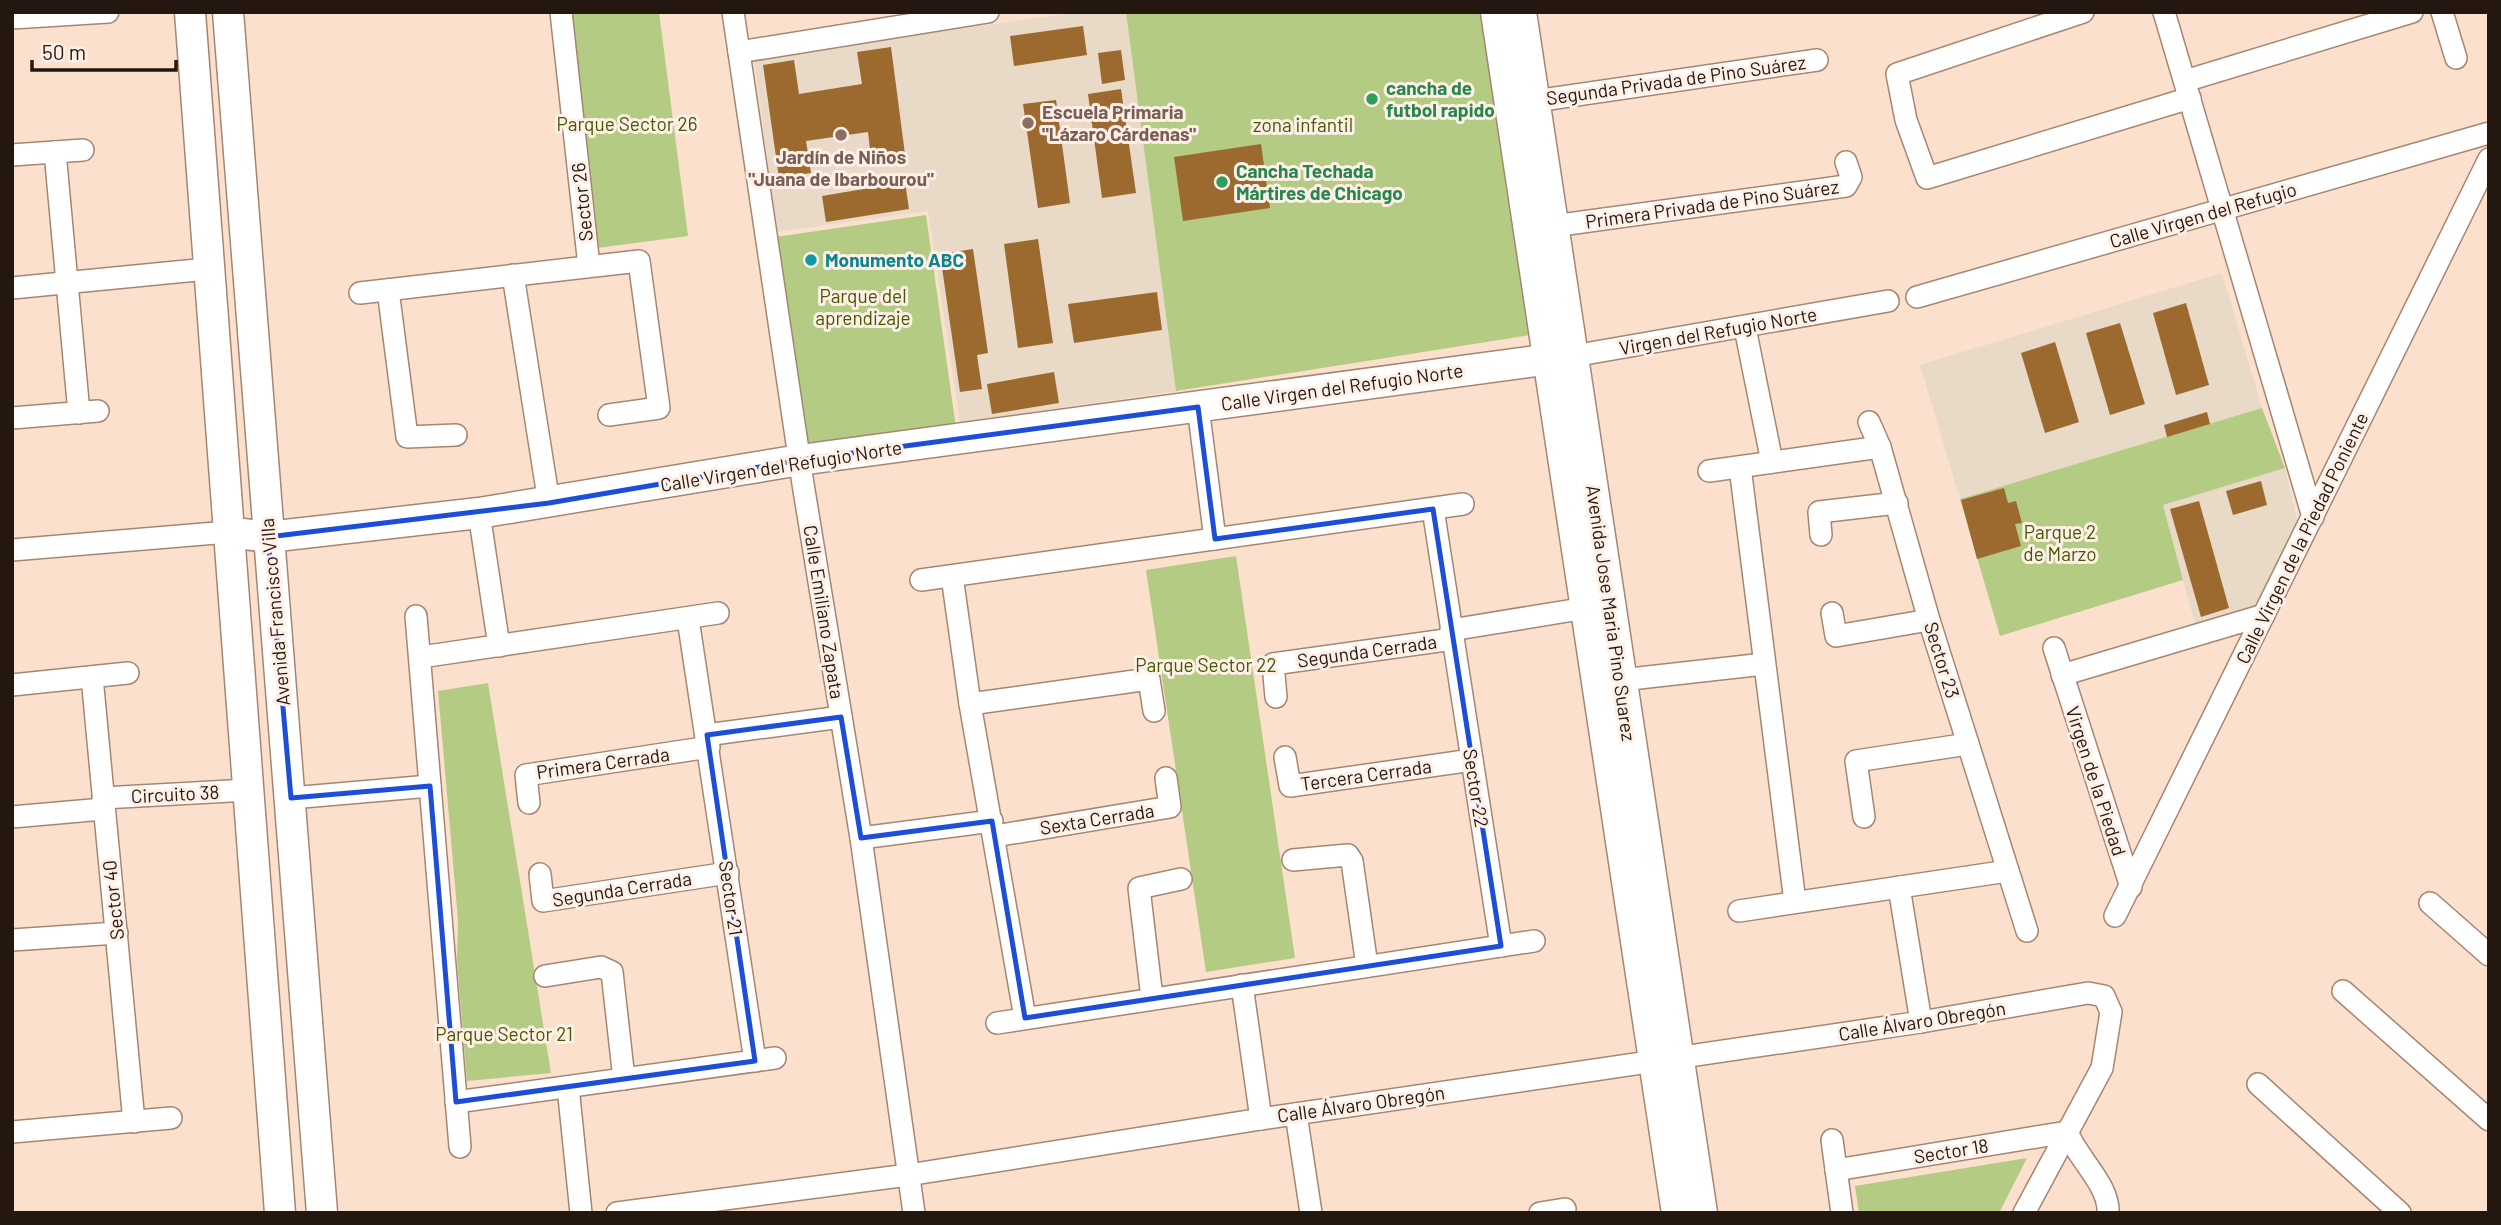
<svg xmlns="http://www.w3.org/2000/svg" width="2501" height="1225" font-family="Barlow,sans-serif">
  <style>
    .education { fill: #e9d9c7 }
    .green { fill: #b4cb84 }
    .building { fill: #9c692e }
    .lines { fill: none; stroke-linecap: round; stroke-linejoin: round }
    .street-casing { stroke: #a68671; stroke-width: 24 }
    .secondary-casing { stroke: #a68671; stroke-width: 33 }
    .street { stroke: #fff; stroke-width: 21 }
    .secondary { stroke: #fff; stroke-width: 30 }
    .marked { fill: none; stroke: #1d4ed8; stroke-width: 5; stroke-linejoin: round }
    .leisure-dot { fill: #2e9e5b; stroke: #fef0e7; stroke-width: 2.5 }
    .education-dot { fill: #8d6e63; stroke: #fef0e7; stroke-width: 2.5 }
    .culture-dot { fill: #0f9aa8; stroke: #fef0e7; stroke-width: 2.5 }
    .labels { text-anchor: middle; stroke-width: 6; stroke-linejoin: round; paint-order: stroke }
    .street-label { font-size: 19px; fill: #23170f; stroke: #fef0e7 }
    .leisure-label { font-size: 19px; font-weight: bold; fill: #27864d; stroke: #fef0e7; text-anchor: start }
    .education-label { font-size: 19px; font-weight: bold; fill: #785e54; stroke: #fef0e7; text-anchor: start }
    .park-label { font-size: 19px; fill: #455803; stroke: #fef0e7 }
    .culture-label { font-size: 19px; font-weight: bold; fill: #0d838f; stroke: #fef0e7; text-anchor: start }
  </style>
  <rect width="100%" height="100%" fill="#fce0ce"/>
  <g class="education">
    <path d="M1079,12h47l50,379 -216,31 -32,-211 -151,21 -23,-174z"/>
    <path d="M2222,273l40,135 -302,91 -40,-134z"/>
    <path d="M2285,468l13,57 -41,81 -62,18 -32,-119z"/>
  </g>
  <g class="green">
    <path d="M567,12h92l29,224 -91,12z"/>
    <path d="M1126,12h357l47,323 -354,56z"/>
    <path d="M926,215l30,213 -149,22 -31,-213z"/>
    <path d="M2262,408l23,60 -122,37 20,75 -183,56 -40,-137z"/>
    <path d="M1236,556l59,402 -89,14 -60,-402z"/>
    <path d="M488,683l63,390 -84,8 -10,-120 1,-41 -20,-229z"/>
    <path d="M2027,1158l-28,55h-140l-4,-27z"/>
  </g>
  <g class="building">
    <path d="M1083,26l4,29 -73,11 -4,-30z"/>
    <path d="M891,47l15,115 -34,5 -4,-35 -62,9 5,32 -32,5 -16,-113 31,-5 5,34 63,-10 -5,-32z"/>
    <path d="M1121,50l4,30 -23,4 -4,-31z"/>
    <path d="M1121,89l15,104 -34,5 -14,-104z"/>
    <path d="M1056,100l14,103 -32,5 -15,-104z"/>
    <path d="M1261,144l9,64 -87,13 -9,-64z"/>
    <path d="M905,182l4,27 -83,13 -4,-26z"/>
    <path d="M1038,239l15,104 -35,5 -14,-104z"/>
    <path d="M973,249l15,104 -11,2 5,34 -22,3 -20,-138z"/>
    <path d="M1157,292l5,38 -88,13 -6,-39z"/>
    <path d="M2186,303l23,82 -33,10 -23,-82z"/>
    <path d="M2120,323l25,81 -35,11 -24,-82z"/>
    <path d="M2055,342l24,80 -34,11 -24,-80z"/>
    <path d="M1054,372l5,31 -67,11 -5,-30z"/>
    <path d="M2207,412l3,12 -43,13 -3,-12z"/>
    <path d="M2261,481l6,24 -34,10 -7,-24z"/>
    <path d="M2004,488l4,15 8,-2 6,22 -7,1 6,22 -44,13 -16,-59z"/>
    <path d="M2199,501l30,107 -28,9 -31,-108z"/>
  </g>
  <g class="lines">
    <g class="street-casing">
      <g id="street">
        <path d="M561,12l28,254"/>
        <path d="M733,12l70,472 58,354 53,375"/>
        <path d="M2083,12l-186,62 9,46 21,58 263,-80"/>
        <path d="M2164,12l149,505"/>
        <path d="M2442,12l14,46"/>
        <path d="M12,18l96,-6"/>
        <path d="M739,52l249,-40"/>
        <path d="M2185,81l227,-69"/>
        <path d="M1535,101l282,-41"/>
        <path d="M55,152l24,261"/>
        <path d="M12,155l71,-5"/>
        <path d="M1553,226l293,-40 5,-9 -5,-15"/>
        <path d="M513,275l36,228"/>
        <path d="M12,288l195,-19"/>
        <path d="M388,290l19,147 49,-2"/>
        <path d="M360,293l279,-32 20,147 -50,7"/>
        <path d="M1917,297l572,-164"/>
        <path d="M1745,328l27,134"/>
        <path d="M1573,356l315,-55"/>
        <path d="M1198,407l17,132"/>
        <path d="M12,418l86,-7"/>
        <path d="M1869,422l11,25 49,173 98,311"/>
        <path d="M1740,467l55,435"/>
        <path d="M1709,471l171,-24"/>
        <path d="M1433,509l68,437"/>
        <path d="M479,513l20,133"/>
        <path d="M1821,535l-2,-23 78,-9"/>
        <path d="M12,550l216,-18"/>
        <path d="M952,576l18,128 55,314"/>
        <path d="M921,580l542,-76"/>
        <path d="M1832,613l4,23 93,-16"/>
        <path d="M416,616l44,531"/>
        <path d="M688,619l67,442"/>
        <path d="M1451,630l135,-22"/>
        <path d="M2054,648l77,239"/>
        <path d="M421,657l297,-44"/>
        <path d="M2062,675l202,-60"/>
        <path d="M92,677l42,445"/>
        <path d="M1621,680l143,-16"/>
        <path d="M12,685l116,-12"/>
        <path d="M1276,697l-3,-33 180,-25"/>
        <path d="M970,704l179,-25 5,32"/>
        <path d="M706,735l135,-18"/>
        <path d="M1285,757l5,29 182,-26"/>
        <path d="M103,798l145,-8"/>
        <path d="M291,798l139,-12"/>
        <path d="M529,803l-3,-28 183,-28"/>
        <path d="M12,817l91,-8"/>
        <path d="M1864,817l-8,-56 112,-17"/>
        <path d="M995,836l175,-29 -4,-29"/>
        <path d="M861,838l131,-17"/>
        <path d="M1293,860l55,-5 4,6 15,105"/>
        <path d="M540,874l3,27 185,-28"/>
        <path d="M1899,887l22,135"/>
        <path d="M2430,903l59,52"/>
        <path d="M1739,911l269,-40"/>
        <path d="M2115,916l374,-757"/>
        <path d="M12,940l105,-7"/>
        <path d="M545,976l56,-9 11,5 12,107"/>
        <path d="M1242,985l19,134"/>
        <path d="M2343,991l146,129"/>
        <path d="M1152,998l-13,-110 42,-9"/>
        <path d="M997,1023l537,-82"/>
        <path d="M2258,1084l142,129"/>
        <path d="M568,1087l13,126"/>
        <path d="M456,1102l319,-44"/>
        <path d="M1296,1114l15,99"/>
        <path d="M12,1132l159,-14"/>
        <path d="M2067,1132c11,27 43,54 41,81"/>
        <path d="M1832,1140l10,73"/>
        <path d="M1836,1170l231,-38"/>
        <path d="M617,1213l291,-38 353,-56 660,-97 167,-29 16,3 7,16 -9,56 -78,145"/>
        <path d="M1540,1213l25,-4"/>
      </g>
    </g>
    <g class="secondary-casing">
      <g id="secondary">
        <path d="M190,12l90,1201"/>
        <path d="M228,12l94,1201"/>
        <path d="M1496,12l181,1201"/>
        <path d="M1521,12l181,1201"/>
        <path d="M228,532l40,5 211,-24 321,-53 773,-104"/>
      </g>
    </g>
    <use href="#street" class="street"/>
    <use href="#secondary" class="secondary"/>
  </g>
  <path class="marked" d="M1198,407l17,132 218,-30 68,437 -476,72 -33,-197 -131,17 -20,-121 -134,18 48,326 -299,41 -26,-316 -139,12 -23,-261 281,-34 251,-43z"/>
  <g class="leisure-dot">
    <circle cx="1372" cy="99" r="7"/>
    <circle cx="1222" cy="182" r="7"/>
  </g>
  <g class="education-dot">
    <circle cx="1028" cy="123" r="7"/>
    <circle cx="841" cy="135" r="7"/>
  </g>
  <circle class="culture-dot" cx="811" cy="260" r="7"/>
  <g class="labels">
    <g class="street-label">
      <text transform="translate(1676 80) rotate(-8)" y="7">Segunda Privada de Pino Suárez</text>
      <text transform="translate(582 202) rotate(-96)" y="7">Sector 26</text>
      <text transform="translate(1712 204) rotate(-8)" y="7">Primera Privada de Pino Suárez</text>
      <text transform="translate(2203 215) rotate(-16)" y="7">Calle Virgen del Refugio</text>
      <text transform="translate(1718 331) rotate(-10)" y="7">Virgen del Refugio Norte</text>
      <text transform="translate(1342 387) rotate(-8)" y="7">Calle Virgen del Refugio Norte</text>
      <text transform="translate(781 466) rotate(-9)" y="7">Calle Virgen del Refugio Norte</text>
      <text transform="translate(2302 538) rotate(-64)" y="7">Calle Virgen de la Piedad Poniente</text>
      <text transform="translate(275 612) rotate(-95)" y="7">Avenida Francisco Villa</text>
      <text transform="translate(824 612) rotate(81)" y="7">Calle Emiliano Zapata</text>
      <text transform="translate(1611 613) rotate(82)" y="7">Avenida Jose Maria Pino Suarez</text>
      <text transform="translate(1367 651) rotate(-8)" y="7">Segunda Cerrada</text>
      <text transform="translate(1942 660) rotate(73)" y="7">Sector 23</text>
      <text transform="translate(603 763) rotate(-8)" y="7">Primera Cerrada</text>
      <text transform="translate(1366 775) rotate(-8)" y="7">Tercera Cerrada</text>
      <text transform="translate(2096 781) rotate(72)" y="7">Virgen de la Piedad</text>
      <text transform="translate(1476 788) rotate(81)" y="7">Sector 22</text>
      <text transform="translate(175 794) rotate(-3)" y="7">Circuito 38</text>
      <text transform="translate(1097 819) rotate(-9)" y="7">Sexta Cerrada</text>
      <text transform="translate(622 889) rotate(-9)" y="7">Segunda Cerrada</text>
      <text transform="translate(731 898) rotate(82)" y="7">Sector 21</text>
      <text transform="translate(113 900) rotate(-96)" y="7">Sector 40</text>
      <text transform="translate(1922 1021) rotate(-9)" y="7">Calle Álvaro Obregón</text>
      <text transform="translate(1361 1104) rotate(-8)" y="7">Calle Álvaro Obregón</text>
      <text transform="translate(1951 1151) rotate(-9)" y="7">Sector 18</text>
    </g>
    <g class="leisure-label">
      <text x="1386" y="95">cancha de<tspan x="1386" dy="22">futbol rapido</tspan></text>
      <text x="1236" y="178">Cancha Techada<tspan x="1236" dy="22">Mártires de Chicago</tspan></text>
    </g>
    <g class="education-label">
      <text x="1042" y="119">Escuela Primaria<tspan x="1042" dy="22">"Lázaro Cárdenas"</tspan></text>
      <text x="841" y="164" text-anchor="middle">Jardín de Niños<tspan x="841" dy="22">"Juana de Ibarbourou"</tspan></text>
    </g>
    <g class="park-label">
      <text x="627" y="131">Parque Sector 26</text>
      <text x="1303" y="132">zona infantil</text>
      <text x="863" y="303">Parque del<tspan x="863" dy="22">aprendizaje</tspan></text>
      <text x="2060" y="539">Parque 2<tspan x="2060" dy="22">de Marzo</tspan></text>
      <text x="1206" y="672">Parque Sector 22</text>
      <text x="504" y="1041">Parque Sector 21</text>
    </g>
    <g class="culture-label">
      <text x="825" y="267">Monumento ABC</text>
    </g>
  </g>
  <rect width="2501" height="1225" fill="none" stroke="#23170f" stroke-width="28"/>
  <path d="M32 60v10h144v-10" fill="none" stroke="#23170f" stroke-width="3.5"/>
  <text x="42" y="60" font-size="21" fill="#23170f" stroke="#fef0e7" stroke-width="5" paint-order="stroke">50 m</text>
</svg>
